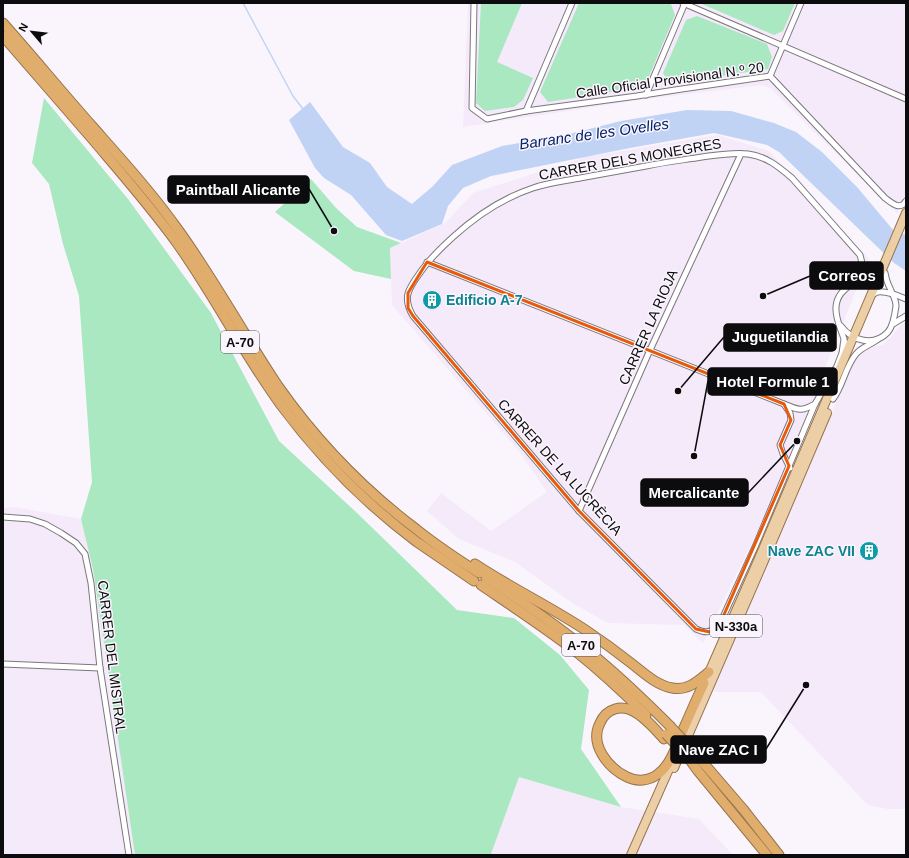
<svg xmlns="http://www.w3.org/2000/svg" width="909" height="858" font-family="Arial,sans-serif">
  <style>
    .built { fill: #f4eaf9 }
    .green { fill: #a9e8c1 }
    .water { fill: #c0d3f4 }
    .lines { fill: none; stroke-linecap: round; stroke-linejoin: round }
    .stream { stroke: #c0d3f4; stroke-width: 1.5 }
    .minor-casing { stroke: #7c777e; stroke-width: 7 }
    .primary-casing { stroke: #96744b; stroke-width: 10 }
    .motorway-casing { stroke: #96744b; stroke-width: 11 }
    .minor { stroke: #fff; stroke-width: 5 }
    .primary { stroke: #eccea7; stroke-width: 8 }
    .motorway { stroke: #e0ad6c; stroke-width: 9 }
    .motorway-bridge-casing { stroke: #96744b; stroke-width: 11; stroke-linecap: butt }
    .motorway-bridge { stroke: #e0ad6c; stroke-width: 9 }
    .marked { fill: none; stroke: #e8590c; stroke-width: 3; stroke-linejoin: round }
    .labels { text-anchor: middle; stroke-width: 3; stroke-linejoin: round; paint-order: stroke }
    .shield { fill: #faf5fd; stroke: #535155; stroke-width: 1 }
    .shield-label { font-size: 13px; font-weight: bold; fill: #0c0b0d }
    .street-label { font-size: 14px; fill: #0c0b0d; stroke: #faf5fd }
    .culture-label { font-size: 14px; font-weight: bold; fill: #0d838f; stroke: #faf5fd; text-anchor: start }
    .water-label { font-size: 15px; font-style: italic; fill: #032368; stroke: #faf5fd }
    .leader { fill: none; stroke: #0c0b0d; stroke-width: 1.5 }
    .callout-dot { fill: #0c0b0d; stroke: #faf5fd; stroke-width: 1.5 }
    .callout { fill: #0c0b0d; stroke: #0c0b0d; stroke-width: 1.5 }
    .callout-label { font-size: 15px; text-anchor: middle; font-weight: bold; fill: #fff }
  </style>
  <rect width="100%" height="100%" fill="#faf5fd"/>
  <g class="built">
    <path d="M468,3h438v189l-9,21 -127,-125 -8,-3 -116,14 -183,28z"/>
    <path d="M717,135l52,16 100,108 -41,101 -39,106 -86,177 -19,-18 -76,-2 -34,-19 -59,-42 -56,-23 -32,-28 14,-18 50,38 56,-39 -29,-42 -126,-145 -2,-57 55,-25 28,-30 113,-36z"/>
    <path d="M905,322h1v487h-18l-20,-4 -107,-113h-45l-3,-2 45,-108 96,-221 9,-9 10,-5 9,-2 8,-7 8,-10z"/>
    <path d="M14,507l67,12 12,50 42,286h-132v-347z"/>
    <path d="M519,777l102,30 78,12 34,36h-242v-1z"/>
  </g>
  <g class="green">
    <path d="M481,3h41l-25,59 36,16 -10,22 -9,7 -29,4 -9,-8z"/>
    <path d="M579,3h89l3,1 4,11 -28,66 -10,7 -89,14 -8,-10z"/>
    <path d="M701,3h94l-12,28 -9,4 -72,-31z"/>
    <path d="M697,16l70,28 5,13 -4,12 -98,15 -7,-11 23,-53z"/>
    <path d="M44,98l84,101 83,114 68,128 77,71 101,98 57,8 46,37 29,35 -8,59 40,58 -102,-30 -28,77v1h-356l-42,-286 -12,-50 11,-37 -13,-186 -16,-52 -14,-60 -17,-21z"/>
    <path d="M311,179l25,29 21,19 44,16 -11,5 1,31 -37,-8 -79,-59z"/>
  </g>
  <path class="water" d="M310,102l33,45 27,16 17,24 25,17 21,-18 19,-21 50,-19 63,-11 56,-14 66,-11 44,1 43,12 22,9 26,20 35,35 37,44 12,4v36l-12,-8 -115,-111 -12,-7 -53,-12 -84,15 -139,28 -28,12 -15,18 -6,18 -40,17 -16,-6 -35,-40 -27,-17 -9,-10 -26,-48z"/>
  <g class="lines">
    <path class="stream" d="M243,3l50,93 10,13"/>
    <g class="minor-casing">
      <g id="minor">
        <path d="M474,3l-2,105 15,11 39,-8 111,-15 38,-6 95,-14 115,122c7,5 15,13 21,3"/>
        <path d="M683,3l223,96"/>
        <path d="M770,76l31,-73"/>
        <path d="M646,95l39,-92"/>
        <path d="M526,111l46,-108"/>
        <path d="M427,262l357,142"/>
        <path d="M851,284c14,-2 19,-6 30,-15"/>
        <path d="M871,295c3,-1 4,-2 7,-3 8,-1 21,4 28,7"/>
        <path d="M893,324l13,-8"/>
        <path d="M841,326c11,15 33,21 47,6 5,-6 7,-18 8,-26 0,-7 -4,-12 -6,-18 -3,-5 -4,-10 -5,-15"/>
        <path d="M844,339l-2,14 -5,13 -22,38 -60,143 -36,79c-10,6 -12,8 -23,3l-117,-118 -166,-195c-12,-20 -3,-29 9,-46 9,-13 20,-23 31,-33 23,-21 50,-39 80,-49 15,-5 31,-7 47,-10 22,-4 44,-8 66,-12 18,-4 37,-6 56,-9 15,-2 31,-5 46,-3 18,2 31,13 44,24l68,77c10,31 -22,26 -24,52 -1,11 5,22 8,32 1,4 1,9 2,13"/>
        <path d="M833,399c10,-13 12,-32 23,-45 6,-7 14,-9 21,-14"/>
        <path d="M790,468l-7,-14 -3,-9 11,-25 -1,-7 -6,-9c14,6 17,8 31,0"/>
        <path d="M579,511l71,-161 91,-196"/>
        <path d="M3,517l27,2 15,5 16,9 15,10 9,11 6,29 9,85 29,187"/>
        <path d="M3,664l97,4"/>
      </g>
    </g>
    <g class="primary-casing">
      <g id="primary">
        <path d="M707,677l53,-121 146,-343"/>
        <path d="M674,768l89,-205 64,-150"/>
        <path d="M631,855l42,-95"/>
      </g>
    </g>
    <g class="motorway-casing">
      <g id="motorway">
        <path d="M3,23c30,34 59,69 89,103 30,34 61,68 87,105 36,50 65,104 99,155 38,54 85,103 138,143 20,16 41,30 63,44"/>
        <path d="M3,36c30,35 61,70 91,105 28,33 57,66 83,102 37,52 66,110 104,162 38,51 85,99 136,137 19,13 38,26 57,39"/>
        <path d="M475,564c36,24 76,43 112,67 15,10 30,21 44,32 13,10 25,22 41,25 16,3 26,-7 37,-16"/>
        <path d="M486,578c38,25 77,51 112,81 25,21 49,44 72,67"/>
        <path d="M481,585c31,21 63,42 93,65 25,20 49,42 72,65"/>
        <path d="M664,739c-9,-10 -19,-22 -31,-28 -6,-3 -11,-4 -18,-2 -7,2 -12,7 -15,14 -11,21 8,45 27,54 10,5 22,4 31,-3 13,-9 19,-30 25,-44 7,-16 14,-32 21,-47"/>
        <path d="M694,752l49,57 36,46"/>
        <path d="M690,760l8,11 69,84"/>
      </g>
    </g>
    <use href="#minor" class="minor"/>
    <use href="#primary" class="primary"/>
    <use href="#motorway" class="motorway"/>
    <g class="motorway-bridge-casing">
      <g id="motorway-bridge">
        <path d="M670,726l24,26"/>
        <path d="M666,734l24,26"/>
      </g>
    </g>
    <use href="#motorway-bridge" class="motorway-bridge"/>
  </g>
  <path class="marked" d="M427,262l357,142 7,16 -11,25 9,21 -70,160 -9,6 -14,-3 -117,-118 -166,-195 -5,-8v-15z"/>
  <defs>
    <g id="building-disc" transform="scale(1)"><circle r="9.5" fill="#0f9aa8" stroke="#faf5fd"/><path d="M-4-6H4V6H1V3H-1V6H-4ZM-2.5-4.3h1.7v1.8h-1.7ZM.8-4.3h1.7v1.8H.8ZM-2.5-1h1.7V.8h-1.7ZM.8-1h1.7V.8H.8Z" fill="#fff"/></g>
  </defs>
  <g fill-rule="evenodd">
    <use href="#building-disc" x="432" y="300"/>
    <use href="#building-disc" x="869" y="551"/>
  </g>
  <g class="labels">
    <g class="shield">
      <rect x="221" y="331" width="38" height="22" rx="3"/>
      <rect x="710" y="615" width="52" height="22" rx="3"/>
      <rect x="562" y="634" width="38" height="22" rx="3"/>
    </g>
    <g class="shield-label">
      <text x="240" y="347">A-70</text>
      <text x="736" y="631">N-330a</text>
      <text x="581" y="650">A-70</text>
    </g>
    <g class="street-label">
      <text transform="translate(670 80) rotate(-8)" y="5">Calle Oficial Provisional N.º 20</text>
      <text transform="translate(630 159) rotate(-10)" y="5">CARRER DELS MONEGRES</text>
      <text transform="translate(648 327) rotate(-66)" y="5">CARRER LA RIOJA</text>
      <text transform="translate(560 467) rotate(48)" y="5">CARRER DE LA LUCRÈCIA</text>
      <text transform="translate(112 657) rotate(83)" y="5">CARRER DEL MISTRAL</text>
    </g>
    <g class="culture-label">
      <text x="446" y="305">Edificio A-7</text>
      <text x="855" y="556" text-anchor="end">Nave ZAC VII</text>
    </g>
    <g class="water-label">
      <text transform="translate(594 134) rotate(-8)" y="5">Barranc de les Ovelles</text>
    </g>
  </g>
  <path class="leader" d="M334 231L309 189M763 296L810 276M678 391L724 337M694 456L708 381M797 441L748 493M806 685L766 749"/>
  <g class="callout-dot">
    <circle cx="334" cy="231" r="4"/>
    <circle cx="763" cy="296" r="4"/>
    <circle cx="678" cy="391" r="4"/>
    <circle cx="694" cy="456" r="4"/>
    <circle cx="797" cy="441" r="4"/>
    <circle cx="806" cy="685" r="4"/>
  </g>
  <g class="callout">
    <rect x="168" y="176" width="141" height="27" rx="4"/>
    <rect x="810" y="262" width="73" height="27" rx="4"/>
    <rect x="724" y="324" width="112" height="27" rx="4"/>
    <rect x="708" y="368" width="129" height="27" rx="4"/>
    <rect x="641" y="479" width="107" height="27" rx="4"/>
    <rect x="671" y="736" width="95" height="27" rx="4"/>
  </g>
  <g class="callout-label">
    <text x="238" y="195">Paintball Alicante</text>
    <text x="847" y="281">Correos</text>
    <text x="780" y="342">Juguetilandia</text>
    <text x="773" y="387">Hotel Formule 1</text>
    <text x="694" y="498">Mercalicante</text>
    <text x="718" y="755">Nave ZAC I</text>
  </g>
  <rect width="909" height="858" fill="none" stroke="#0c0b0d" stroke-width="8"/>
  <g transform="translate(32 32) rotate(298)" stroke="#faf5fd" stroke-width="3" paint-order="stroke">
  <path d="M0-3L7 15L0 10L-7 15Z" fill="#0c0b0d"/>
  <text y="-6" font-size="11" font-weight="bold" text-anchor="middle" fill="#0c0b0d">N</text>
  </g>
</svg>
